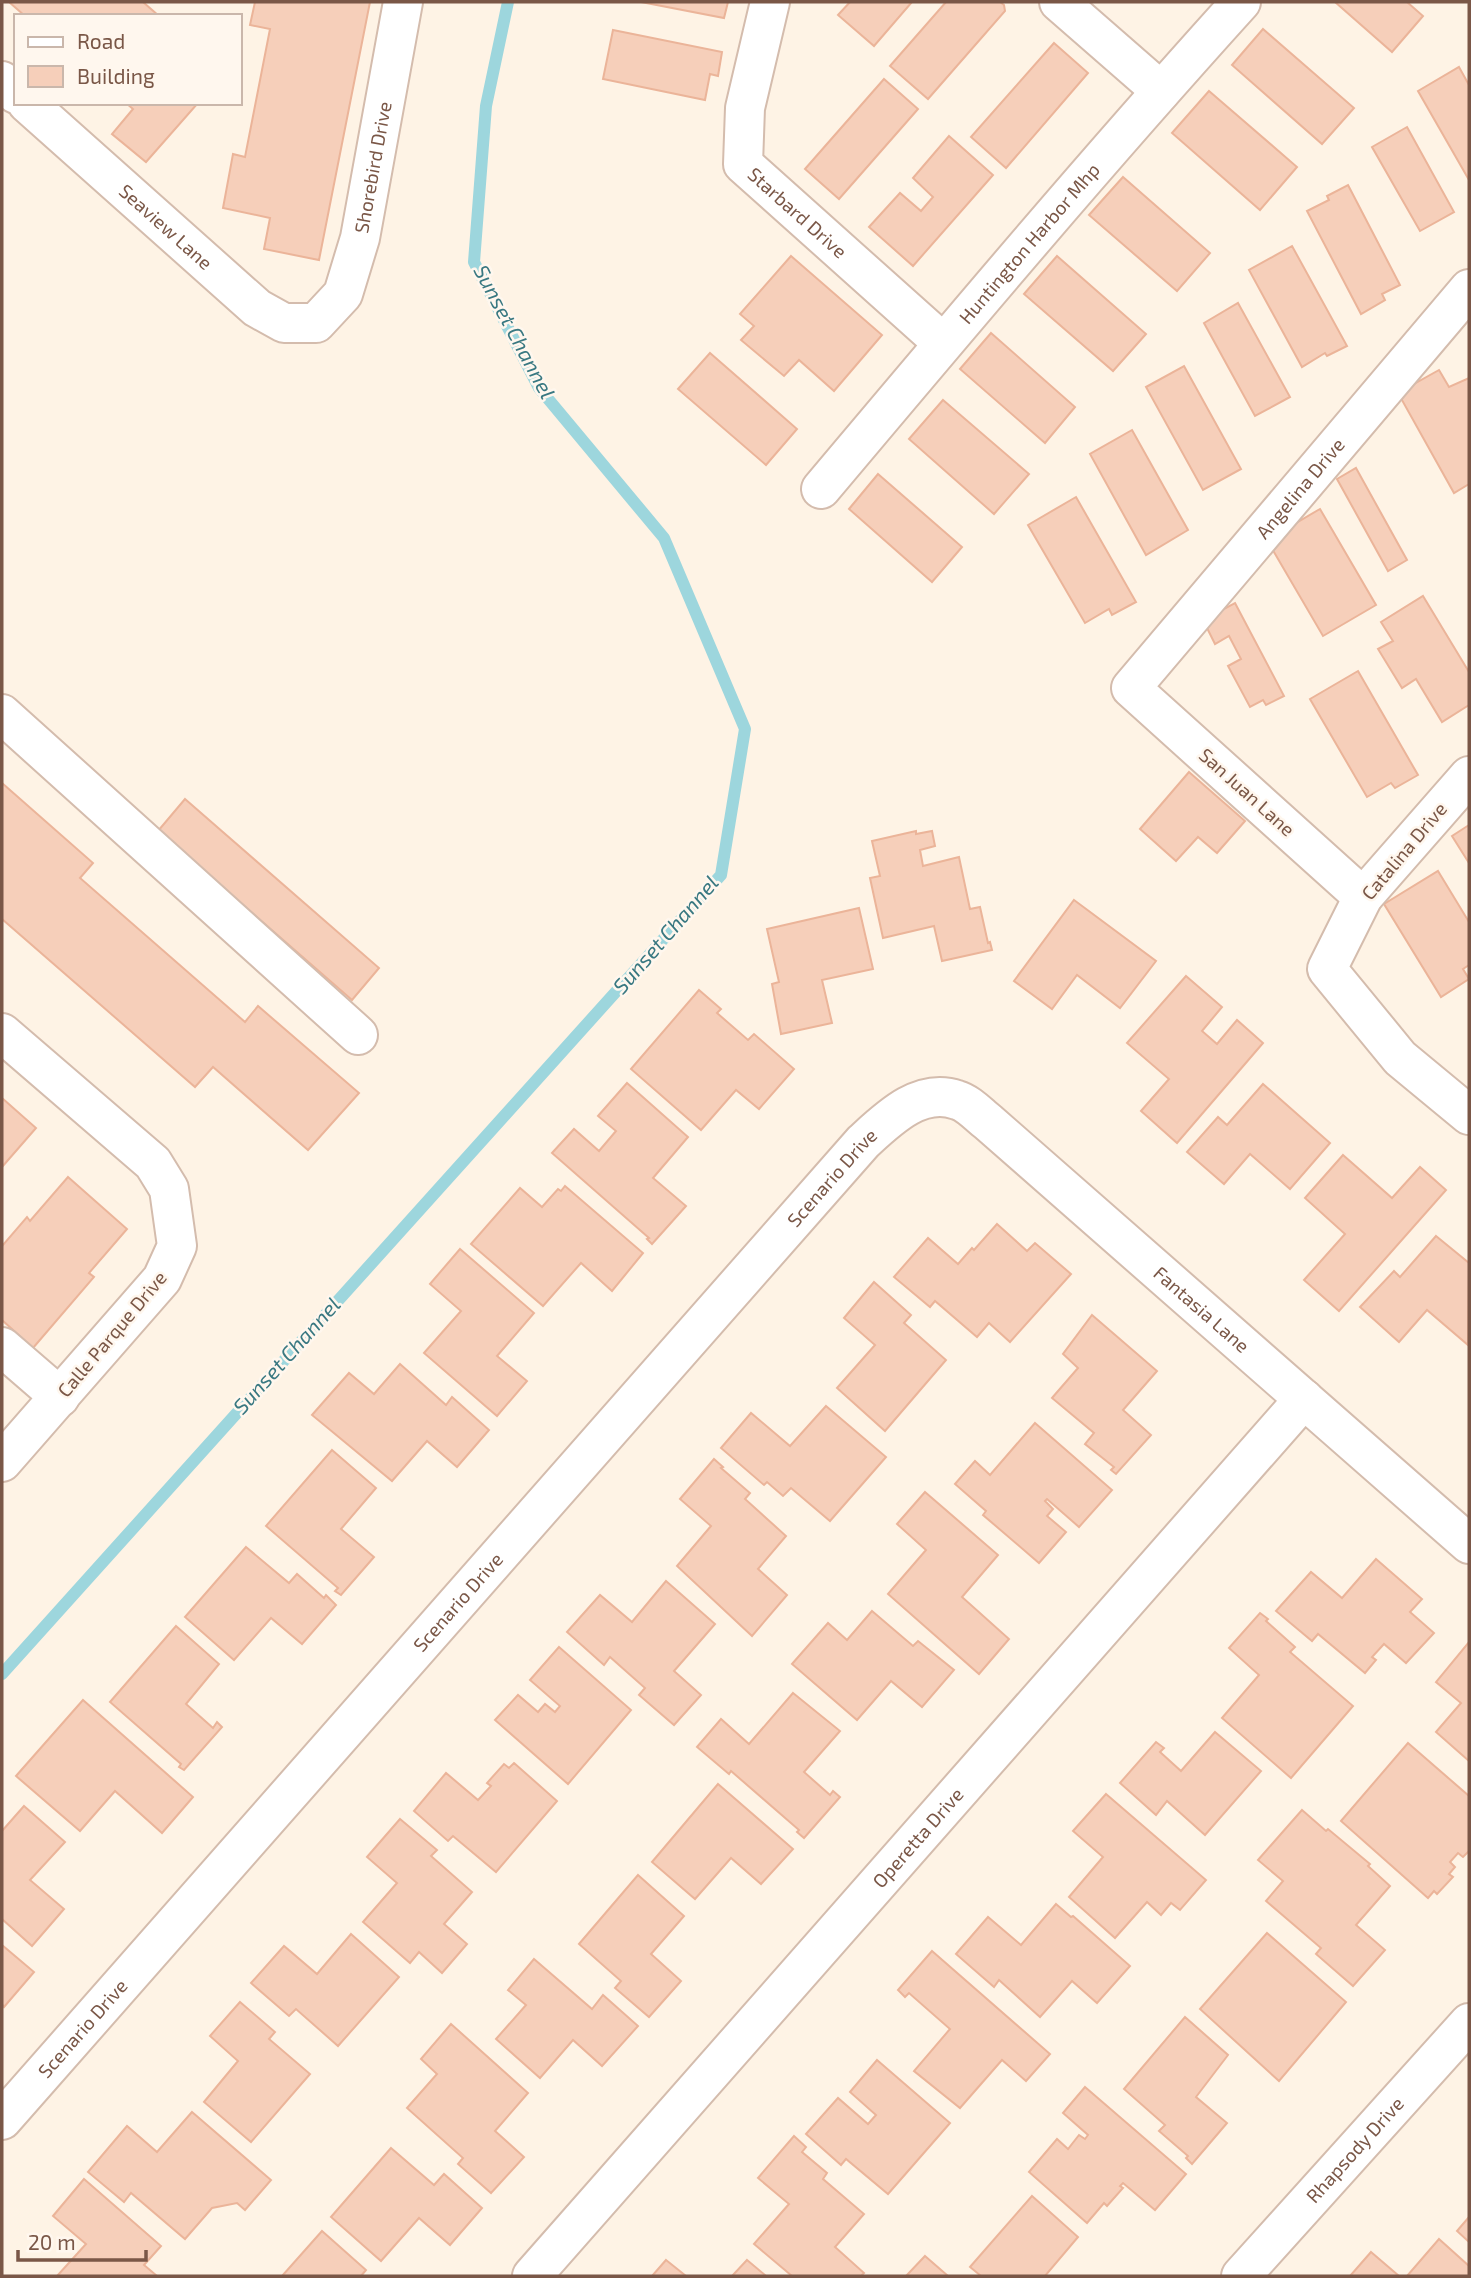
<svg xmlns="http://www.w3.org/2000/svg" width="1471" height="2278" font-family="'Exo 2',sans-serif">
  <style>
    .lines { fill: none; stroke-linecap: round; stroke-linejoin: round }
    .stream { stroke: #9dd6dd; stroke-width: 12 }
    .building { fill: #f6cfba; stroke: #ebb499; stroke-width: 2 }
    .minor-casing { stroke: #d4bcad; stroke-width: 42 }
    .minor { stroke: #fff; stroke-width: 38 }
    .labels { text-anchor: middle; stroke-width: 5; stroke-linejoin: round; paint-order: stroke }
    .street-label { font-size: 19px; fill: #7a5747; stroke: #fff7ee }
    .water-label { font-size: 21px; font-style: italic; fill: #397881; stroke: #fff7ee }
  </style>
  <rect width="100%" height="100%" fill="#fef3e5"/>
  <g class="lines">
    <path class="stream" d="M2,1674l719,-799 24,-146 -81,-191 -125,-150 -65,-126 12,-156 22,-104"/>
  </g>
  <g class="building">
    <path d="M9,2h134l16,14h-134z"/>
    <path d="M255,2h115l-51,258 -55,-11 6,-31 -47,-10 10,-54 12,3 25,-128 -20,-4z"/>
    <path d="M641,2h87l-4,16z"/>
    <path d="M850,2h62l-38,44 -36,-31z"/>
    <path d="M946,2h54l4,3 1,6 -77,88 -38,-33z"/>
    <path d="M1335,2h72l16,14 -31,36z"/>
    <path d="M1263,29l91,79 -32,36 -90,-79z"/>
    <path d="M613,30l109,22 -4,24 -8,-2 -5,26 -102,-21z"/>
    <path d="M1054,43l34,30 -82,95 -35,-31z"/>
    <path d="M1459,67l10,18v95l-51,-89z"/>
    <path d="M884,79l34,30 -79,90 -34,-30z"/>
    <path d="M1209,91l88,76 -37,43 -88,-77z"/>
    <path d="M126,103h72l-52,59 -34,-28 21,-25z"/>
    <path d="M1407,127l47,85 -34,19 -48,-84z"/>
    <path d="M949,136l44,39 -80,91 -44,-39 31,-34 21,18 12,-14 -20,-19z"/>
    <path d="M1123,177l87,76 -33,38 -88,-76z"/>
    <path d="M1348,185l52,100 -18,9 3,6 -24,14 -54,-103 22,-11 -2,-4z"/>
    <path d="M1292,246l55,100 -20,10 -2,-3 -23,14 -53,-97z"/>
    <path d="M791,256l91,79 -48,56 -35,-31 -15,16 -43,-36 13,-14 -14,-12z"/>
    <path d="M1057,256l89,78 -33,37 -89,-77z"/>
    <path d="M1238,303l52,94 -35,19 -51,-93z"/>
    <path d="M991,333l84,74 -30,36 -85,-74z"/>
    <path d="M710,353l87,76 -31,36 -88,-76z"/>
    <path d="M1184,366l57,103 -38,21 -57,-103z"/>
    <path d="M1439,370l10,17 20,-9v106l-15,9 -56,-100z"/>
    <path d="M943,400l86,74 -35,40 -85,-75z"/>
    <path d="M1132,430l56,100 -42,25 -56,-101z"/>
    <path d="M1356,468l51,92 -19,11 -51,-92z"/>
    <path d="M878,474l84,73 -30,35 -83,-73z"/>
    <path d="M1076,497l60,105 -24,13 -3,-6 -24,14 -57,-98z"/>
    <path d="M1320,509l56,96 -53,31 -56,-96z"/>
    <path d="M1423,596l46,76v33l-27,17 -26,-43 -14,9 -24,-39 15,-8 -12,-19z"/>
    <path d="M1235,603l49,93 -18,9 -3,-5 -13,7 -22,-41 13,-7 -12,-23 -14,8 -12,-24z"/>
    <path d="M1358,671l60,104 -23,13 -4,-5 -24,14 -57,-98z"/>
    <path d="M1189,772l56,49 -28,32 -19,-16 -22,24 -36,-32z"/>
    <path d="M2,783l91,80 -13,15 165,144 13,-16 101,87 -51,57 -95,-83 -18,20 -193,-168z"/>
    <path d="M185,799l194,169 -27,32 -194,-169z"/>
    <path d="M1469,825v38l-17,-27z"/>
    <path d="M916,831v3l16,-3 3,15 -15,4 3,16 36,-9 11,52 10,-2 8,36 2,-1 2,8 -50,11 -8,-35 -51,12 -13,-60 10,-2 -8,-35z"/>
    <path d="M1438,871l31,51v43l-6,4 6,10 -28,18 -57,-93z"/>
    <path d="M1074,900l82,61 -36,47 -43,-33 -25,34 -38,-28z"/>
    <path d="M859,908l14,61 -51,11 10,43 -51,11 -9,-50 7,-2 -12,-53z"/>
    <path d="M1186,976l36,31 -20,24 15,13 20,-24 26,23 -86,100 -36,-32 28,-32 -42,-36z"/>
    <path d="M699,990l22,19 -4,4 31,27 6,-6 40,35 -35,40 -23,-19 -35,40 -70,-61z"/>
    <path d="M627,1083l61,54 -35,41 33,28 -34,38 -5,-5 2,-1 -97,-85 22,-24 25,22 17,-20 -18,-15z"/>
    <path d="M1263,1084l67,59 -40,46 -40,-35 -26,30 -37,-32 31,-35 9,8z"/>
    <path d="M2,1098l34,30 -34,39z"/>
    <path d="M1343,1155l49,43 28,-31 26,23 -107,121 -35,-31 41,-46 -40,-36z"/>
    <path d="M68,1177l59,52 -38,44 5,4 -61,71 -31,-28v-74l25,-29 3,4z"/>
    <path d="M565,1186l78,67 -31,38 -31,-28 -38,43 -72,-62 49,-56 22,19 16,-18 3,2z"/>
    <path d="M997,1224l30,27 8,-8 36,31 -61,68 -21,-19 -12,14 -42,-36 -5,6 -36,-30 34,-39 30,26 14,-16 2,2z"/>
    <path d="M1436,1236l33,27 -1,82 -41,-35 -28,32 -39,-35 34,-36 6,6z"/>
    <path d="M460,1249l74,64 -37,43 30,25 -30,35 -73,-63 37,-42 -31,-27z"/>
    <path d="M874,1282l37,33 -7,8 42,37 -61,71 -48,-43 38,-43 -31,-27z"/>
    <path d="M1092,1315l65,56 -34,39 28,25 -35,39 -5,-4 3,-3 -29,-23 9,-11 -42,-35 26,-30 -15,-14z"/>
    <path d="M400,1364l46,41 6,-8 37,33 -32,37 -30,-26 -35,40 -80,-66 37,-42 25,21z"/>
    <path d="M826,1406l60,51 -56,64 -39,-33 -8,8 -16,-14 -3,3 -43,-37 30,-35 39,33z"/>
    <path d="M1035,1423l77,67 -33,37 -32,-28 -2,2 8,8 -6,7 19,16 -27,31 -56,-48 3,-4 -31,-27 20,-23 15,14z"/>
    <path d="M332,1450l44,38 -35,41 33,28 -33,38 -6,-4 3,-3 -72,-62z"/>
    <path d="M714,1459l9,8 -2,1 29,25 -5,6 41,37 -28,33 29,26 -35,41 -75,-70 34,-40 -31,-27z"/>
    <path d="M925,1492l73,63 -36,42 47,42 -30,35 -91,-80 38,-44 -29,-26z"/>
    <path d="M246,1547l43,36 8,-9 27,24 2,-3 10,10 -34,39 -31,-26 -37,42 -49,-43z"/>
    <path d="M1376,1559l46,40 -12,13 24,21 -28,30 -22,-19 -12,13 4,3 -11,13 -47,-39 -6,7 -36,-30 35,-39 31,26z"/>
    <path d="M666,1581l49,43 -41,47 27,24 -27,30 -35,-30 6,-7 -35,-31 -6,8 -37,-33 33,-37 32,27z"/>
    <path d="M872,1611l41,35 5,-5 36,29 -32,37 -31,-26 -34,39 -65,-56 36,-41 19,17z"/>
    <path d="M1260,1613l8,6 -2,2 29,26 -5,5 63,54 -62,72 -69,-60 37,-43 -30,-27z"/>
    <path d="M176,1626l43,38 -33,40 27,24 4,-6 5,5 -38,43 -5,-3 2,-3 -71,-62z"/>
    <path d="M1469,1642v119l-33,-29 25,-29 -25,-21z"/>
    <path d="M559,1647l72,63 -63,74 -73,-64 23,-25 20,17 7,-8 10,8 5,-6 -30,-26z"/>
    <path d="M793,1693l47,38 -36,41 26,23 3,-4 7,6 -36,41 -7,-6 2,-2 -68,-59 -2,3 -32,-27 24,-28 28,25z"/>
    <path d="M83,1700l110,97 -31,36 -47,-42 -35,40 -64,-55z"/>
    <path d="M1215,1732l46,39 -56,64 -38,-34 -11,14 -36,-32 36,-41 8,6 -4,4 21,19z"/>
    <path d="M1408,1743l61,53v55l-6,6 -5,-4 -8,9 5,5 -6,7 4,3 -16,17 -3,-3 -6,7 -87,-77z"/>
    <path d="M514,1763l43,38 -61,71 -43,-36 -5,5 -34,-30 32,-38 32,27 13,-14 -4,-3 17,-19 5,4z"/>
    <path d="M718,1784l75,65 -32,35 -30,-26 -36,41 -43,-37z"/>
    <path d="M1106,1794l100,86 -26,30 -9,-7 -10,12 -14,-13 -32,36 -46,-41 34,-40 -30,-26z"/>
    <path d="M24,1806l41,36 -35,38 34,29 -32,37 -30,-27v-88z"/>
    <path d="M1302,1810l24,21 2,-2 42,35 -2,2 22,20 -34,39 29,25 -32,36 -37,-32 5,-6 -55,-47 17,-20 -25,-21z"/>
    <path d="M400,1819l37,31 -6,6 41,36 -28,32 23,20 -25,29 -23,-21 -9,11 -47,-41 34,-39 -30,-26z"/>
    <path d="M638,1875l46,41 -33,38 30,27 -32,36 -34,-29 6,-7 -42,-37z"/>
    <path d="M1056,1904l15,13 2,-1 57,50 -33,37 -25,-22 -32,36 -41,-37 -5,7 -38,-33 32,-37 33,28z"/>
    <path d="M1267,1933l79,69 -67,79 -79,-72z"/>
    <path d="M351,1934l48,43 -61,69 -42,-37 -7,7 -38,-33 33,-37 33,28z"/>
    <path d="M2,1945l32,27 -30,35 -2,-3z"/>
    <path d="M932,1951l118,103 -24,27 -24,-21 -42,48 -46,-37 36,-42 -41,-36 -4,4 -7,-7z"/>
    <path d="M534,1959l58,50 11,-14 35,31 -36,40 -29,-26 -33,38 -44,-39 30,-34 -18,-15z"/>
    <path d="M240,2002l35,30 -6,7 41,35 -59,68 -47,-40 34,-41 -28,-25z"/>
    <path d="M1185,2017l43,38 -32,42 31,26 -35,41 -6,-6 2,-2 -29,-25 6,-6 -41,-36z"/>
    <path d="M451,2024l77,69 -33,38 29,26 -33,36 -33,-29 5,-6 -56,-50 30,-34 -16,-15z"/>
    <path d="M877,2060l73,63 -62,71 -42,-35 -5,6 -35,-31 32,-36 30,26 8,-9 -26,-23z"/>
    <path d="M1085,2087l101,87 -31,36 -32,-27 -3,3 3,2 -16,18 -3,-3 -17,20 -58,-51 28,-33 11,10 11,-14 6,4 3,-4 -25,-22z"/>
    <path d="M192,2112l79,68 -26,30 -8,-7 -25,5 -27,31 -54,-46 -7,9 -36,-30 39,-46 30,26z"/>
    <path d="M794,2136l12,11 -4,5 25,21 -4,6 41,35 -29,33 29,26 -3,3h-69l-38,-32 35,-40 -31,-26z"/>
    <path d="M391,2148l43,37 10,-11 38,34 -32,37 -31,-27 -38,43 -50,-44z"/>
    <path d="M84,2179l77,67 -17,19 13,11h-100l29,-32 -33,-28z"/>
    <path d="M1032,2196l46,41 -33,39h-64l-11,-9z"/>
    <path d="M1469,2217v25l-12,-11z"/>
    <path d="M322,2231l44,39 -5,6h-79z"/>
    <path d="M1439,2239l30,27v10h-62z"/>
    <path d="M1371,2252l28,24h-49z"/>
    <path d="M925,2256l23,20h-42z"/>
    <path d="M666,2260l20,16h-34z"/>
    <path d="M747,2260l19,16h-34z"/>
  </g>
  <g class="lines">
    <g class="minor-casing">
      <g id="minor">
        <path id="s1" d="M770,2l-25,106 -2,56 200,179"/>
        <path d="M1059,2l102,89"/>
        <path d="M2,81l14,13"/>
        <path id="s2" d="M27,103l230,205 27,15h32l27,-29 17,-56 43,-236"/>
        <path id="s3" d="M821,489c138,-164 276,-328 420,-487"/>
        <path d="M2,714l356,321"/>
        <path d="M1469,776l-106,121 -36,72 73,89 69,57"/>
        <path id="s4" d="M1363,897l-232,-209 338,-399"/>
        <path d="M2,1033l151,130 16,26 8,57 -15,33 -160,183"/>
        <path d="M2,1347l58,50"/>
        <path id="s5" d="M2,2120l861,-978c25,-23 57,-55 94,-42 11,3 22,15 31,22l481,422"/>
        <path id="s6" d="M532,2276l772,-877"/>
        <path id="s7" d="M1241,2276l228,-253"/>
      </g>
    </g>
    <use href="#minor" class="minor"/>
  </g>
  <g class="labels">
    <g class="street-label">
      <text dy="7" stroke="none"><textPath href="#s2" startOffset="541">Shorebird Drive</textPath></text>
      <text dy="7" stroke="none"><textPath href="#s1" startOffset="238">Starbard Drive</textPath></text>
      <text dy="7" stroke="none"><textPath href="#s2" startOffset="186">Seaview Lane</textPath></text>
      <text dy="7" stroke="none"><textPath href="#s3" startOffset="322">Huntington Harbor Mhp</textPath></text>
      <text dy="7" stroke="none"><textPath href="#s4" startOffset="574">Angelina Drive</textPath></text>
      <text transform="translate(1247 792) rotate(42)" y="7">San Juan Lane</text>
      <text transform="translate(1404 851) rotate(-50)" y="7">Catalina Drive</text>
      <text dy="7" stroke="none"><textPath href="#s5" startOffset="1256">Scenario Drive</textPath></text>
      <text dy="7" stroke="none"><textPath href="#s5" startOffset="1734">Fantasia Lane</textPath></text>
      <text transform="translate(112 1334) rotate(-50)" y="7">Calle Parque Drive</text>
      <text dy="7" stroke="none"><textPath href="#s5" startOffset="690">Scenario Drive</textPath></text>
      <text dy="7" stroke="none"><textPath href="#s6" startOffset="584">Operetta Drive</textPath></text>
      <text dy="7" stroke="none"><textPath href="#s5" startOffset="122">Scenario Drive</textPath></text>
      <text dy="7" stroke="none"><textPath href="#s7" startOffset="170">Rhapsody Drive</textPath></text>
    </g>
    <g class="water-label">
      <text transform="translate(514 332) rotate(62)" y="7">Sunset Channel</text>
      <text transform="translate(666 935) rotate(-49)" y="7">Sunset Channel</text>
      <text transform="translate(287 1356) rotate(-48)" y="7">Sunset Channel</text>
    </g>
  </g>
  <rect width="1471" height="2278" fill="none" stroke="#7a5747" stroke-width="7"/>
  <rect x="14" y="14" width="228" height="91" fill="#fff7ee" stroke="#cab7ab" stroke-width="2"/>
  <rect x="28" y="37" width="35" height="10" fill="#ffffff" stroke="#cab7ab" stroke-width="2"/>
  <text x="77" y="49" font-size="21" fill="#7a5747">Road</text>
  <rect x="28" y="66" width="35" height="21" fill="#f6cfba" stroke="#cab7ab" stroke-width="2"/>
  <text x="77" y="84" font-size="21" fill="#7a5747">Building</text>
  <path d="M18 2250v10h128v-10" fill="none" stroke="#7a5747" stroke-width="3.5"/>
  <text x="28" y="2250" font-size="21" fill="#7a5747" stroke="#fff7ee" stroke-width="5" paint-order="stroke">20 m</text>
</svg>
